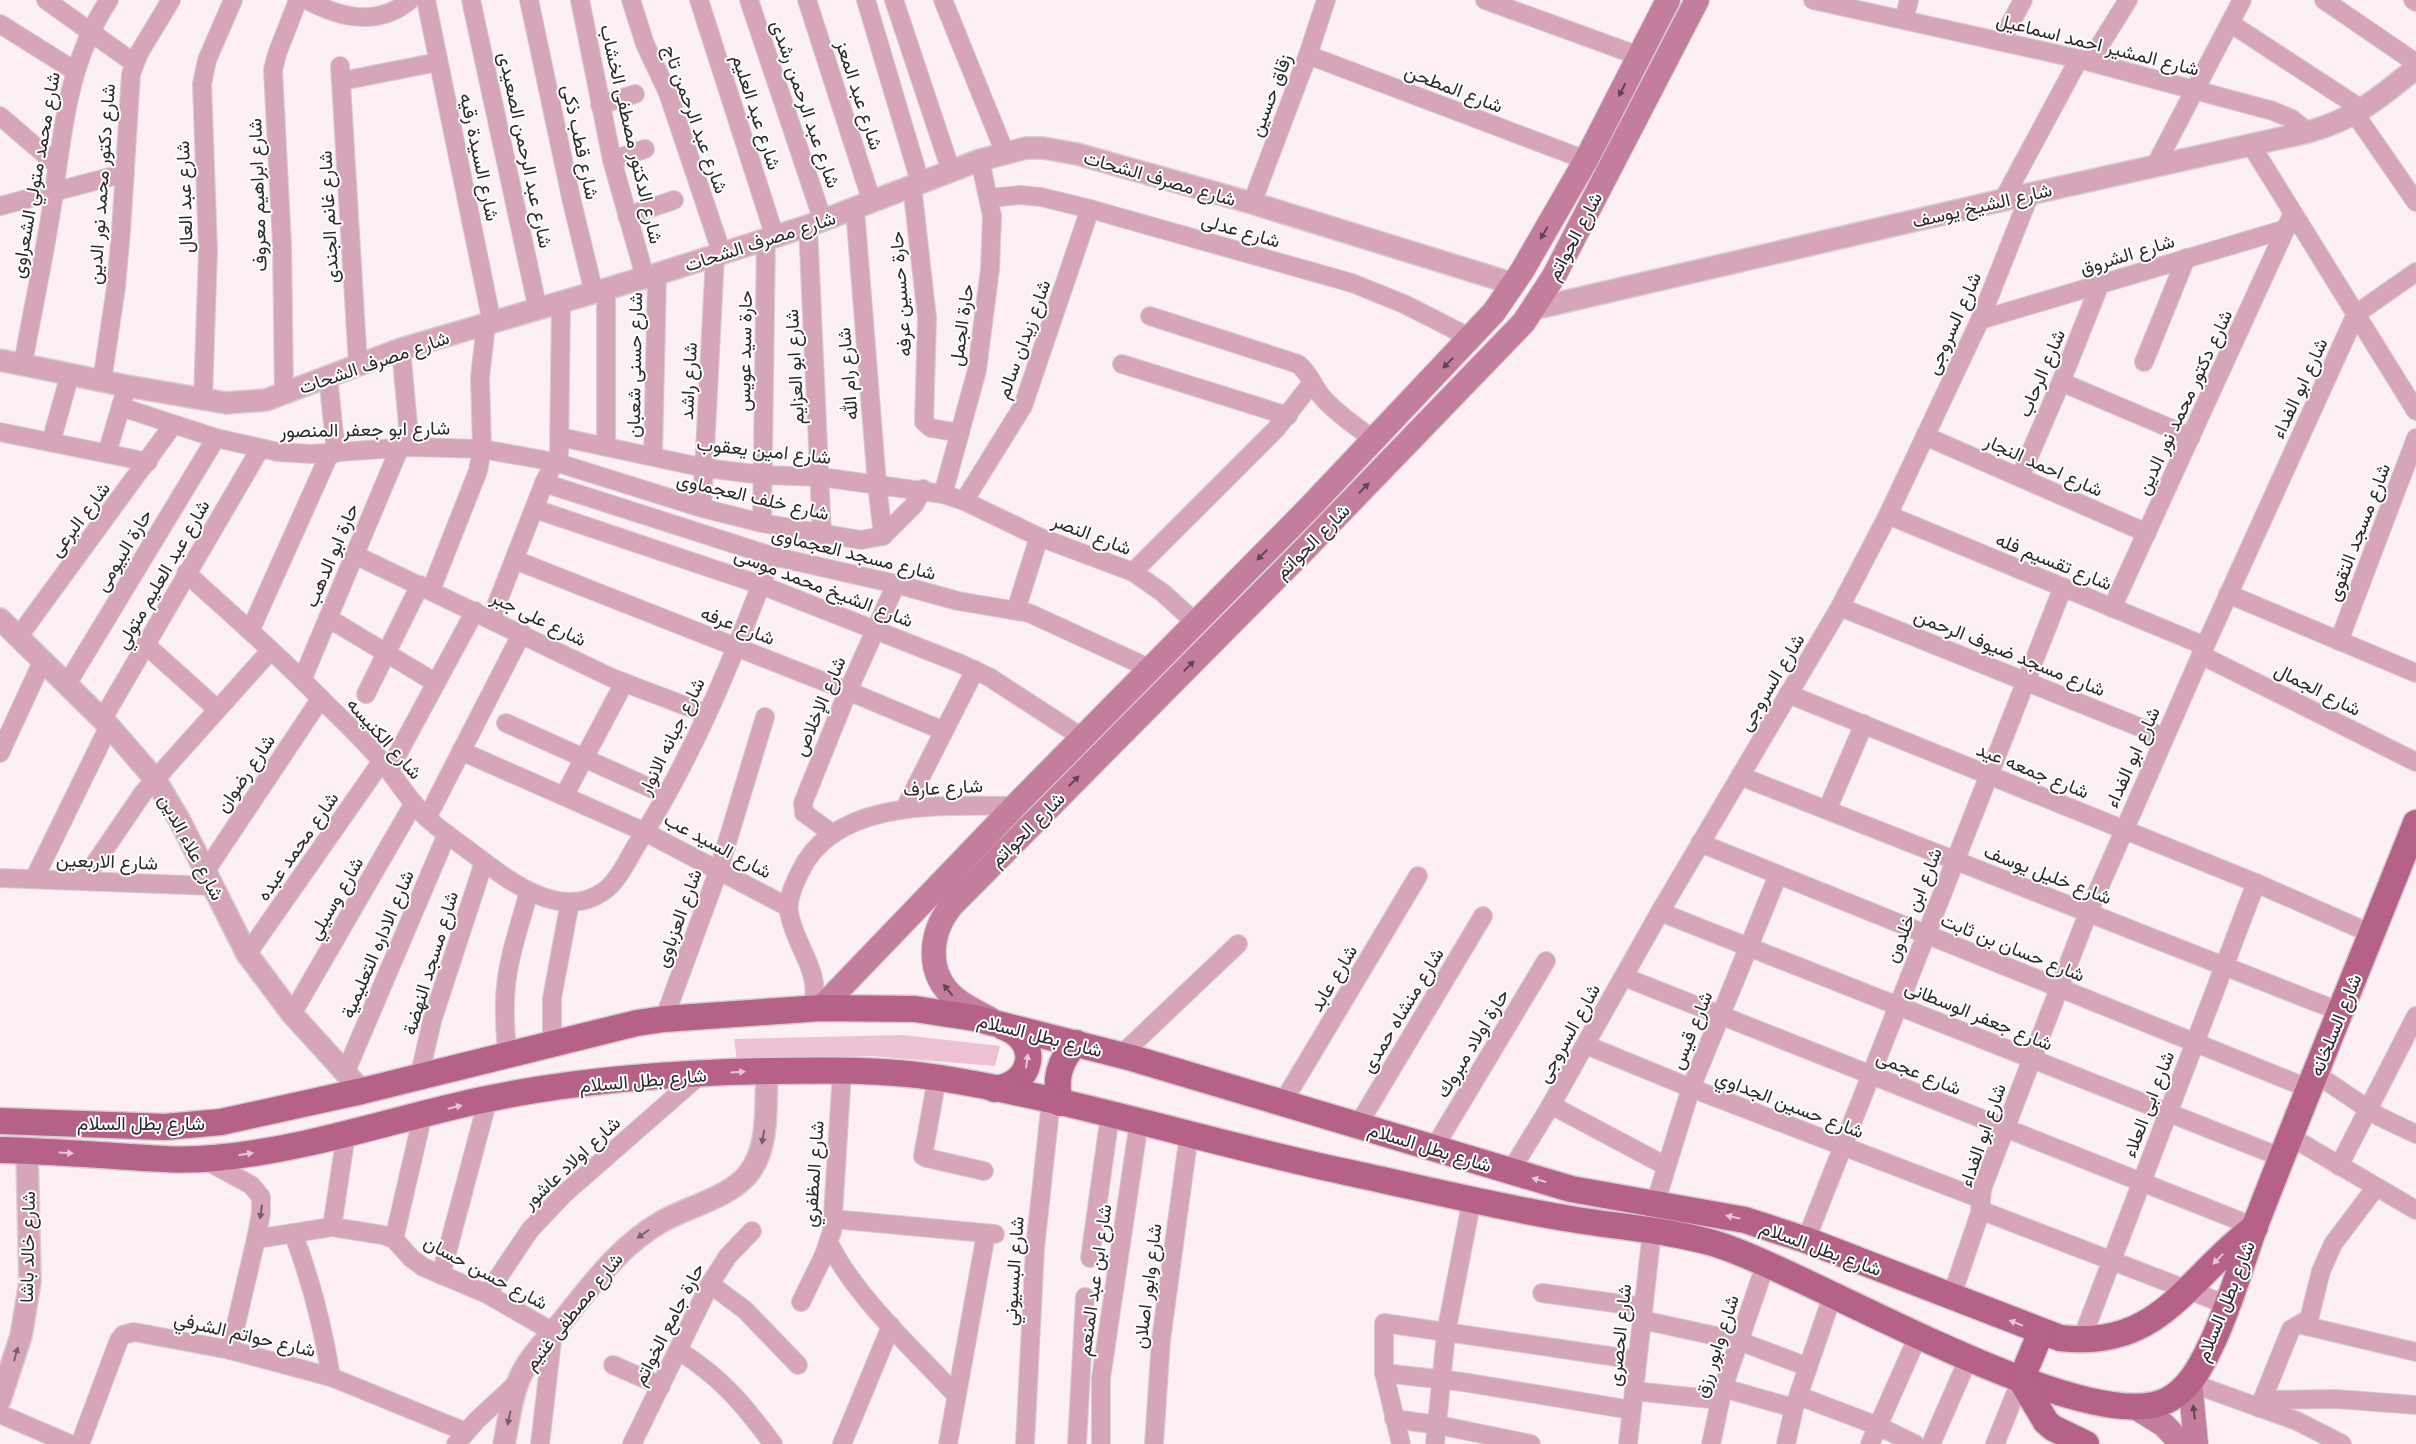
<svg xmlns="http://www.w3.org/2000/svg" width="2416" height="1444" font-family="'Space Grotesk',Vazirmatn,sans-serif">
  <style>
    .green { fill: #eec2d4 }
    .lines { fill: none; stroke-linecap: round; stroke-linejoin: round }
    .minor-casing { stroke: #d7ccd0; stroke-width: 20 }
    .tertiary-casing { stroke: #d7ccd0; stroke-width: 24 }
    .secondary-casing { stroke: #d7ccd0; stroke-width: 26 }
    .primary-casing { stroke: #d7ccd0; stroke-width: 29 }
    .minor { stroke: #d6a5b9; stroke-width: 18 }
    .tertiary { stroke: #d6a5b9; stroke-width: 21 }
    .secondary { stroke: #c47e9d; stroke-width: 24 }
    .primary { stroke: #b56188; stroke-width: 26 }
    .oneway { fill: #614652 }
    .oneway2 { fill: #e5c8d5 }
    .oneway3 { fill: #78606a }
    .labels { text-anchor: middle; stroke-width: 4; stroke-linejoin: round; paint-order: stroke }
    .street-label { font-size: 19px; fill: #2c282a; stroke: #fff }
  </style>
  <rect width="100%" height="100%" fill="#fcf0f5"/>
  <path class="green" d="M903,1035l97,11 -5,20 -124,-10 -134,4 -3,-21z"/>
  <g class="lines">
    <g class="minor-casing">
      <g id="minor">
        <path d="M46,0l88,63"/>
        <path d="M307,0c33,18 72,27 103,0"/>
        <path d="M426,0l66,323"/>
        <path d="M471,0l67,310"/>
        <path d="M529,0l43,202 22,91"/>
        <path d="M580,0l32,160 33,117"/>
        <path d="M631,0l14,44 23,49 54,161"/>
        <path d="M699,0l76,237"/>
        <path d="M749,0l74,221"/>
        <path d="M807,0l65,202"/>
        <path d="M866,0l54,182"/>
        <path d="M894,0l57,171"/>
        <path d="M943,0l62,153"/>
        <path d="M1485,0l154,56"/>
        <path d="M1813,0l266,59 194,52 19,8 16,13"/>
        <path d="M2324,0l92,63"/>
        <path d="M2413,0l3,2"/>
        <path d="M1904,20l5,-20"/>
        <path d="M2230,23l133,87"/>
        <path d="M0,24l75,47"/>
        <path d="M2001,41l22,-41"/>
        <path d="M1308,55l278,105"/>
        <path d="M2090,61l38,-61"/>
        <path d="M340,66l18,299"/>
        <path d="M342,81l96,-19"/>
        <path d="M600,105l35,-11"/>
        <path d="M2355,114l61,88"/>
        <path d="M0,116l57,49"/>
        <path d="M2251,145l165,266"/>
        <path d="M612,160l33,-11"/>
        <path d="M2155,166l87,-166"/>
        <path d="M912,185l15,133 -3,104 7,6 29,5"/>
        <path d="M989,198l31,-3 21,2 49,12 262,74 52,21 67,34"/>
        <path d="M2003,200l76,-141"/>
        <path d="M1252,203l56,-148 18,-55"/>
        <path d="M0,206l125,-33"/>
        <path d="M855,209l22,275 6,52"/>
        <path d="M627,216l47,-16"/>
        <path d="M808,226l14,309"/>
        <path d="M606,289v157"/>
        <path d="M1150,316l148,48c12,9 15,23 25,34 14,16 34,29 51,42"/>
        <path d="M1980,320l306,-91"/>
        <path d="M401,349l9,98"/>
        <path d="M2144,362l42,-104"/>
        <path d="M23,364c10,-57 23,-114 31,-172 9,-67 16,-134 55,-192"/>
        <path d="M1122,364l166,52"/>
        <path d="M328,376l8,77"/>
        <path d="M102,381l14,-94 5,-56 10,-157 8,-21 32,-53"/>
        <path d="M2061,382l130,55"/>
        <path d="M284,393l-2,-148 -9,-175 4,-16 21,-54"/>
        <path d="M203,398l5,-148 -6,-166 5,-24 26,-60"/>
        <path d="M121,407l95,31 62,14 33,2 99,-7 72,2 73,13 147,46 60,15 99,17 22,-4 31,-31 9,-16"/>
        <path d="M0,432l148,30"/>
        <path d="M1925,436l222,97"/>
        <path d="M560,437l145,31 58,7 58,2 122,17 21,7 75,36 94,35 30,21 33,30"/>
        <path d="M51,442l19,-68"/>
        <path d="M107,453l17,-57"/>
        <path d="M653,456l4,-182"/>
        <path d="M2020,477l41,-95 39,-98"/>
        <path d="M544,483l228,73 124,28 62,17 71,12 122,56"/>
        <path d="M943,494l34,-124 13,-101 2,-53 -12,-56"/>
        <path d="M964,501l59,-95 67,-197"/>
        <path d="M702,508l13,-252"/>
        <path d="M535,509l226,76 198,78 30,14 94,61"/>
        <path d="M1888,515l317,131"/>
        <path d="M762,523l4,-284"/>
        <path d="M355,555l257,123 95,36"/>
        <path d="M515,560l333,131 96,40"/>
        <path d="M1133,572l143,-143 36,-46"/>
        <path d="M186,573c46,42 93,82 136,127 21,20 43,41 61,63 15,18 27,39 44,55 13,12 29,23 44,34 34,26 89,71 133,39 14,-10 23,-30 32,-45 58,-90 98,-190 136,-290"/>
        <path d="M431,590l47,-119 4,-22 -2,-72 6,-52"/>
        <path d="M2228,594l188,79"/>
        <path d="M1840,607l324,130"/>
        <path d="M2112,608l181,-395"/>
        <path d="M1016,610l23,-73"/>
        <path d="M328,618l108,65"/>
        <path d="M491,619l53,-136 15,-30 2,-151"/>
        <path d="M250,631l80,-178"/>
        <path d="M19,636l154,-211"/>
        <path d="M2339,641l77,-203"/>
        <path d="M146,645l71,64"/>
        <path d="M2201,655l215,107"/>
        <path d="M302,680l98,-233"/>
        <path d="M67,684l149,-246"/>
        <path d="M366,694l54,-109"/>
        <path d="M1788,694l468,189 116,51"/>
        <path d="M102,720l158,-271"/>
        <path d="M506,723l160,72"/>
        <path d="M461,751l184,81 143,75"/>
        <path d="M0,753l43,-93"/>
        <path d="M389,770l86,-159"/>
        <path d="M1740,776l601,236"/>
        <path d="M564,796l60,-113"/>
        <path d="M905,808l70,-138"/>
        <path d="M1827,810l37,-86"/>
        <path d="M427,818l95,-185"/>
        <path d="M833,834l-29,-21 -1,-10 45,-112 48,-107"/>
        <path d="M1700,843l610,246"/>
        <path d="M205,872l116,-174"/>
        <path d="M0,878l212,8"/>
        <path d="M34,879l75,-153"/>
        <path d="M83,881l60,-88 128,-143"/>
        <path d="M1660,912l623,246"/>
        <path d="M247,954l135,-193"/>
        <path d="M1624,977l631,250"/>
        <path d="M812,1009c11,-39 -17,-60 -23,-97 -2,-13 5,-28 11,-40 35,-75 147,-66 215,-66"/>
        <path d="M292,1014l122,-211"/>
        <path d="M664,1019l55,-150 46,-152"/>
        <path d="M552,1044v-46l18,-96"/>
        <path d="M1586,1045l105,43 290,111"/>
        <path d="M1121,1055l117,-111"/>
        <path d="M507,1057c-1,-24 -4,-47 -1,-71 3,-32 15,-64 23,-95"/>
        <path d="M346,1071l101,-237"/>
        <path d="M2316,1074l64,43 36,17"/>
        <path d="M419,1078l13,-57 52,-159"/>
        <path d="M937,1078l-14,78 4,2 57,13"/>
        <path d="M1283,1102l135,-226"/>
        <path d="M1551,1105l115,61"/>
        <path d="M1358,1125l125,-209"/>
        <path d="M2291,1137l125,73"/>
        <path d="M1434,1148l112,-187"/>
        <path d="M205,1160l46,25 10,12v16l-5,26 -26,111"/>
        <path d="M2339,1166l77,-150"/>
        <path d="M1510,1172l41,-67 109,-193 180,-305 48,-92 92,-195 50,-126"/>
        <path d="M1655,1204l36,-116 87,-213"/>
        <path d="M1980,1210l247,95"/>
        <path d="M833,1219l162,15"/>
        <path d="M332,1227l14,-93"/>
        <path d="M293,1233c18,47 30,94 38,144"/>
        <path d="M256,1239l76,-12 51,8 11,4 17,19 12,9 64,27 66,38 -13,112"/>
        <path d="M394,1239l29,-125"/>
        <path d="M1806,1240l257,-653"/>
        <path d="M829,1243c25,52 86,108 126,151"/>
        <path d="M1090,1258l20,-143"/>
        <path d="M441,1275l47,-176"/>
        <path d="M710,1284l35,26 53,55"/>
        <path d="M1542,1293l101,14"/>
        <path d="M487,1294l43,-64 34,-36 136,-119"/>
        <path d="M1951,1298l29,-85 2,-24 106,-276 117,-267 151,-332 60,-42"/>
        <path d="M801,1302l23,-47 8,-24 10,-159"/>
        <path d="M1642,1320l97,21 69,26"/>
        <path d="M2302,1325l114,27"/>
        <path d="M2081,1341l175,-458"/>
        <path d="M679,1351c42,26 65,54 94,93"/>
        <path d="M613,1365l48,21"/>
        <path d="M1384,1373l79,9 168,28"/>
        <path d="M2194,1376l4,7 7,5 92,33 45,23"/>
        <path d="M1723,1388l71,20"/>
        <path d="M1634,1391l86,9"/>
        <path d="M1799,1396l79,30 37,18"/>
        <path d="M2262,1400l74,-1 80,6"/>
        <path d="M2259,1408l32,-79 18,-10 12,-48 12,-27 43,-57"/>
        <path d="M0,1414l70,30"/>
        <path d="M1394,1419l44,6 93,19"/>
        <path d="M80,1444l39,-104 4,-5 11,-3 96,18 101,27 135,55"/>
        <path d="M456,1444l21,-24 41,-38"/>
        <path d="M632,1444l78,-160 18,-28 24,-25"/>
        <path d="M842,1444l49,-118"/>
        <path d="M948,1444l38,-210"/>
        <path d="M1025,1444l10,-196 16,-147"/>
        <path d="M1077,1444l8,-147"/>
        <path d="M1101,1444v-66l38,-256"/>
        <path d="M1154,1444l7,-104 28,-206"/>
        <path d="M1401,1444l-17,-71v-50l253,37"/>
        <path d="M1435,1444l11,-111 26,-134"/>
        <path d="M1628,1444l24,-213"/>
        <path d="M1711,1444l12,-56 43,-125"/>
        <path d="M1786,1444l8,-36 39,-114"/>
        <path d="M1870,1444l48,-108"/>
        <path d="M1931,1444l38,-87"/>
        <path d="M1995,1444l26,-64"/>
      </g>
    </g>
    <g class="tertiary-casing">
      <g id="tertiary">
        <path d="M1533,309l470,-109 305,-68c47,-13 71,-34 108,-64"/>
        <path d="M0,360l127,26 99,17 40,-3 135,-51 256,-75 151,-48 172,-66 46,-12h17l34,6 175,49 262,81"/>
        <path d="M0,619l109,107 46,53 25,42 67,133 45,60 70,77"/>
        <path d="M0,1400l21,-64 9,-54 -3,-131"/>
        <path d="M504,1444c5,-23 7,-48 17,-69 9,-19 26,-36 39,-51 31,-38 58,-77 101,-102 26,-15 70,-25 88,-49 21,-27 16,-69 18,-102"/>
      </g>
    </g>
    <g class="secondary-casing">
      <g id="secondary">
        <path d="M821,1008l194,-202 295,-299 184,-195 28,-41 64,-111 82,-160"/>
        <path d="M990,1019c-11,-6 -24,-12 -34,-20 -31,-25 -27,-66 -4,-94l350,-353 222,-230 30,-46 143,-276"/>
        <path d="M2190,1381l6,63"/>
        <path d="M2135,1407l29,18 18,19"/>
      </g>
    </g>
    <g class="primary-casing">
      <g id="primary">
        <path d="M994,1089c39,-3 48,-48 10,-62"/>
        <path d="M1060,1103c-6,-23 -1,-42 16,-60"/>
        <path d="M0,1121l165,6 56,-5 141,-31 275,-68 27,-4 157,-11 94,1 59,9 158,40 439,131 174,31 61,20 254,98c101,12 126,-60 195,-111"/>
        <path d="M0,1150c43,1 86,4 129,7 29,2 57,4 86,1 91,-8 178,-39 267,-58 93,-20 191,-27 286,-29 56,-1 116,-2 172,7 137,22 270,65 406,94 75,16 150,35 225,47 47,8 96,11 142,24 94,28 373,199 455,157 22,-12 33,-34 43,-55 19,-39 30,-82 45,-122 52,-134 107,-267 160,-400"/>
        <path d="M2041,1332l-20,48 25,42 7,6 33,16"/>
      </g>
    </g>
    <use href="#minor" class="minor"/>
    <use href="#tertiary" class="tertiary"/>
    <use href="#secondary" class="secondary"/>
    <use href="#primary" class="primary"/>
  </g>
  <defs><path id="oneway-solid" d="M-6-.8H1V-3.2L6.5 0L1 3.2V.8H-6Z" transform="scale(1.25)"/></defs>
  <g class="oneway">
    <use href="#oneway-solid" transform="translate(1622 90) rotate(117)"/>
    <use href="#oneway-solid" transform="translate(1544 233) rotate(120)"/>
    <use href="#oneway-solid" transform="translate(1448 363) rotate(134)"/>
    <use href="#oneway-solid" transform="translate(1364 488) rotate(-46)"/>
    <use href="#oneway-solid" transform="translate(1262 555) rotate(134)"/>
    <use href="#oneway-solid" transform="translate(1189 666) rotate(-45)"/>
    <use href="#oneway-solid" transform="translate(1074 781) rotate(-45)"/>
    <use href="#oneway-solid" transform="translate(948 990) rotate(-129)"/>
    <use href="#oneway-solid" transform="translate(2194 1412) rotate(-97)"/>
  </g>
  <g class="oneway2">
    <use href="#oneway-solid" transform="translate(1027 1061) rotate(-82)"/>
    <use href="#oneway-solid" transform="translate(738 1072) rotate(-3)"/>
    <use href="#oneway-solid" transform="translate(455 1107) rotate(-13)"/>
    <use href="#oneway-solid" transform="translate(66 1153) rotate(3)"/>
    <use href="#oneway-solid" transform="translate(246 1154) rotate(-9)"/>
    <use href="#oneway-solid" transform="translate(1539 1180) rotate(-164)"/>
    <use href="#oneway-solid" transform="translate(1733 1217) rotate(-168)"/>
    <use href="#oneway-solid" transform="translate(2218 1259) rotate(134)"/>
    <use href="#oneway-solid" transform="translate(2016 1323) rotate(-159)"/>
  </g>
  <g class="oneway3">
    <use href="#oneway-solid" transform="translate(763 1137) rotate(100)"/>
    <use href="#oneway-solid" transform="translate(261 1212) rotate(98)"/>
    <use href="#oneway-solid" transform="translate(643 1234) rotate(145)"/>
    <use href="#oneway-solid" transform="translate(16 1354) rotate(-75)"/>
    <use href="#oneway-solid" transform="translate(509 1418) rotate(102)"/>
  </g>
  <g class="labels">
    <g class="street-label">
      <text transform="translate(2098 44) rotate(14)" y="7">شارع المشير احمد اسماعيل</text>
      <text transform="translate(1454 88) rotate(21)" y="7">شارع المطحن</text>
      <text transform="translate(860 95) rotate(72)" y="7">شارع عبد المعز</text>
      <text transform="translate(1270 95) rotate(-69)" y="7">زقاق حسين</text>
      <text transform="translate(806 104) rotate(71)" y="7">شارع عبد الرحمن رشدى</text>
      <text transform="translate(757 112) rotate(72)" y="7">شارع عبد العليم</text>
      <text transform="translate(696 119) rotate(70)" y="7">شارع عبد الرحمن تاج</text>
      <text transform="translate(632 134) rotate(77)" y="7">شارع الدكتور مصطفى الخشاب</text>
      <text transform="translate(581 142) rotate(78)" y="7">شارع قطب ذكى</text>
      <text transform="translate(526 150) rotate(78)" y="7">شارع عبد الرحمن الصعيدى</text>
      <text transform="translate(480 157) rotate(78)" y="7">شارع السيدة رقيه</text>
      <text transform="translate(35 175) rotate(-80)" y="7">شارع محمد متولي الشعراوى</text>
      <text transform="translate(1160 178) rotate(16)" y="7">شارع مصرف الشحات</text>
      <text transform="translate(101 184) rotate(-86)" y="7">شارع دكتور محمد نور الدين</text>
      <text transform="translate(257 195) rotate(-92)" y="7">شارع ابراهيم معروف</text>
      <text transform="translate(184 197) rotate(-92)" y="7">شارع عبد العال</text>
      <text transform="translate(1982 205) rotate(-13)" y="7">شارع الشيخ يوسف</text>
      <text transform="translate(328 217) rotate(-93)" y="7">شارع غانم الجندى</text>
      <text transform="translate(1241 230) rotate(16)" y="7">شارع عدلى</text>
      <text transform="translate(1574 236) rotate(-62)" y="7">شارع الحواتم</text>
      <text transform="translate(760 241) rotate(-18)" y="7">شارع مصرف الشحات</text>
      <text transform="translate(2127 254) rotate(-17)" y="7">شارع الشروق</text>
      <text transform="translate(900 294) rotate(-94)" y="7">حارة حسين عرفه</text>
      <text transform="translate(1953 323) rotate(-66)" y="7">شارع السروجى</text>
      <text transform="translate(961 325) rotate(-82)" y="7">حارة الجمل</text>
      <text transform="translate(1023 339) rotate(-70)" y="7">شارع زيدان سالم</text>
      <text transform="translate(744 351) rotate(-89)" y="7">حارة سيد عويس</text>
      <text transform="translate(374 362) rotate(-19)" y="7">شارع مصرف الشحات</text>
      <text transform="translate(634 365) rotate(-89)" y="7">شارع حسنى شعبان</text>
      <text transform="translate(794 367) rotate(-93)" y="7">شارع ابو العزايم</text>
      <text transform="translate(2041 373) rotate(-67)" y="7">شارع الرحاب</text>
      <text transform="translate(847 374) rotate(-95)" y="7">شارع رام الله</text>
      <text transform="translate(688 381) rotate(-87)" y="7">شارع راشد</text>
      <text transform="translate(2299 388) rotate(-65)" y="7">شارع ابو الفداء</text>
      <text transform="translate(2184 402) rotate(-65)" y="7">شارع دكتور محمد نور الدين</text>
      <text transform="translate(365 429) rotate(-1)" y="7">شارع ابو جعفر المنصور</text>
      <text transform="translate(764 450) rotate(6)" y="7">شارع امين يعقوب</text>
      <text transform="translate(2044 465) rotate(24)" y="7">شارع احمد النجار</text>
      <text transform="translate(753 496) rotate(13)" y="7">شارع خلف العجماوى</text>
      <text transform="translate(79 519) rotate(-53)" y="7">شارع البرعى</text>
      <text transform="translate(2358 532) rotate(-69)" y="7">شارع مسجد التقوى</text>
      <text transform="translate(1092 534) rotate(21)" y="7">شارع النصر</text>
      <text transform="translate(1312 541) rotate(-45)" y="7">شارع الحواتم</text>
      <text transform="translate(123 550) rotate(-59)" y="7">حارة البيومى</text>
      <text transform="translate(854 553) rotate(14)" y="7">شارع مسجد العجماوى</text>
      <text transform="translate(331 555) rotate(-67)" y="7">حارة ابو الدهب</text>
      <text transform="translate(2054 561) rotate(22)" y="7">شارع تقسيم فله</text>
      <text transform="translate(162 574) rotate(-60)" y="7">شارع عبد العليم متولي</text>
      <text transform="translate(824 587) rotate(21)" y="7">شارع الشيخ محمد موسى</text>
      <text transform="translate(539 618) rotate(26)" y="7">شارع على جبر</text>
      <text transform="translate(738 625) rotate(21)" y="7">شارع عرفه</text>
      <text transform="translate(2010 652) rotate(22)" y="7">شارع مسجد ضيوف الرحمن</text>
      <text transform="translate(1771 682) rotate(-59)" y="7">شارع السروجى</text>
      <text transform="translate(2318 689) rotate(27)" y="7">شارع الجمال</text>
      <text transform="translate(819 706) rotate(-67)" y="7">شارع الإخلاص</text>
      <text transform="translate(671 736) rotate(-64)" y="7">شارع جبانه الانوار</text>
      <text transform="translate(385 738) rotate(48)" y="7">شارع الكنيسه</text>
      <text transform="translate(2132 757) rotate(-66)" y="7">شارع ابو الفداء</text>
      <text transform="translate(2033 770) rotate(22)" y="7">شارع جمعه عيد</text>
      <text transform="translate(245 773) rotate(-56)" y="7">شارع رضوان</text>
      <text transform="translate(943 787) rotate(-3)" y="7">شارع عارف</text>
      <text transform="translate(1027 829) rotate(-45)" y="7">شارع الحواتم</text>
      <text transform="translate(718 845) rotate(28)" y="7">شارع السيد عب</text>
      <text transform="translate(297 846) rotate(-55)" y="7">شارع محمد عبده</text>
      <text transform="translate(192 847) rotate(62)" y="7">شارع علاء الدين</text>
      <text transform="translate(107 861) rotate(2)" y="7">شارع الاربعين</text>
      <text transform="translate(2048 874) rotate(21)" y="7">شارع خليل يوسف</text>
      <text transform="translate(335 898) rotate(-60)" y="7">شارع وسيلي</text>
      <text transform="translate(1913 905) rotate(-68)" y="7">شارع ابن خلدون</text>
      <text transform="translate(678 918) rotate(-70)" y="7">شارع العزباوى</text>
      <text transform="translate(377 944) rotate(-67)" y="7">شارع الاداره التعليمية</text>
      <text transform="translate(2013 947) rotate(22)" y="7">شارع حسان بن ثابت</text>
      <text transform="translate(430 963) rotate(-73)" y="7">شارع مسجد النهضة</text>
      <text transform="translate(1333 978) rotate(-59)" y="7">شارع عابد</text>
      <text transform="translate(1402 1010) rotate(-59)" y="7">شارع منشاه حمدى</text>
      <text transform="translate(1979 1015) rotate(22)" y="7">شارع جعفر الوسطانى</text>
      <text transform="translate(2335 1025) rotate(-68)" y="7">شارع السلخانه</text>
      <text transform="translate(1691 1030) rotate(-68)" y="7">شارع قيس</text>
      <text transform="translate(1568 1033) rotate(-61)" y="7">شارع السروجى</text>
      <text transform="translate(1040 1035) rotate(14)" y="7">شارع بطل السلام</text>
      <text transform="translate(1472 1043) rotate(-59)" y="7">حارة اولاد مبروك</text>
      <text transform="translate(1919 1072) rotate(22)" y="7">شارع عجمى</text>
      <text transform="translate(643 1080) rotate(-5)" y="7">شارع بطل السلام</text>
      <text transform="translate(1790 1104) rotate(21)" y="7">شارع حسين الجداوي</text>
      <text transform="translate(2148 1104) rotate(-69)" y="7">شارع ابى العلاء</text>
      <text x="141" y="1130">شارع بطل السلام</text>
      <text transform="translate(1982 1135) rotate(-71)" y="7">شارع ابو الفداء</text>
      <text transform="translate(1430 1147) rotate(17)" y="7">شارع بطل السلام</text>
      <text transform="translate(571 1162) rotate(-43)" y="7">شارع اولاد عاشور</text>
      <text transform="translate(813 1174) rotate(-86)" y="7">شارع المظفري</text>
      <text transform="translate(27 1247) rotate(-89)" y="7">شارع خالد باشا</text>
      <text transform="translate(1821 1248) rotate(20)" y="7">شارع بطل السلام</text>
      <text transform="translate(1013 1271) rotate(-86)" y="7">شارع البسيوني</text>
      <text transform="translate(486 1272) rotate(28)" y="7">شارع حسن حسان</text>
      <text transform="translate(1094 1280) rotate(-82)" y="7">شارع ابن عبد المنعم</text>
      <text transform="translate(1147 1286) rotate(-83)" y="7">شارع وابور اصلان</text>
      <text transform="translate(2225 1301) rotate(-68)" y="7">شارع بطل السلام</text>
      <text transform="translate(573 1311) rotate(-51)" y="7">شارع مصطفى غنيم</text>
      <text transform="translate(668 1324) rotate(-63)" y="7">حارة جامع الخواتم</text>
      <text transform="translate(245 1334) rotate(13)" y="7">شارع حواتم الشرفي</text>
      <text transform="translate(1619 1335) rotate(-84)" y="7">شارع الحصرى</text>
      <text transform="translate(1716 1346) rotate(-72)" y="7">شارع وابور رزق</text>
    </g>
  </g>
</svg>
